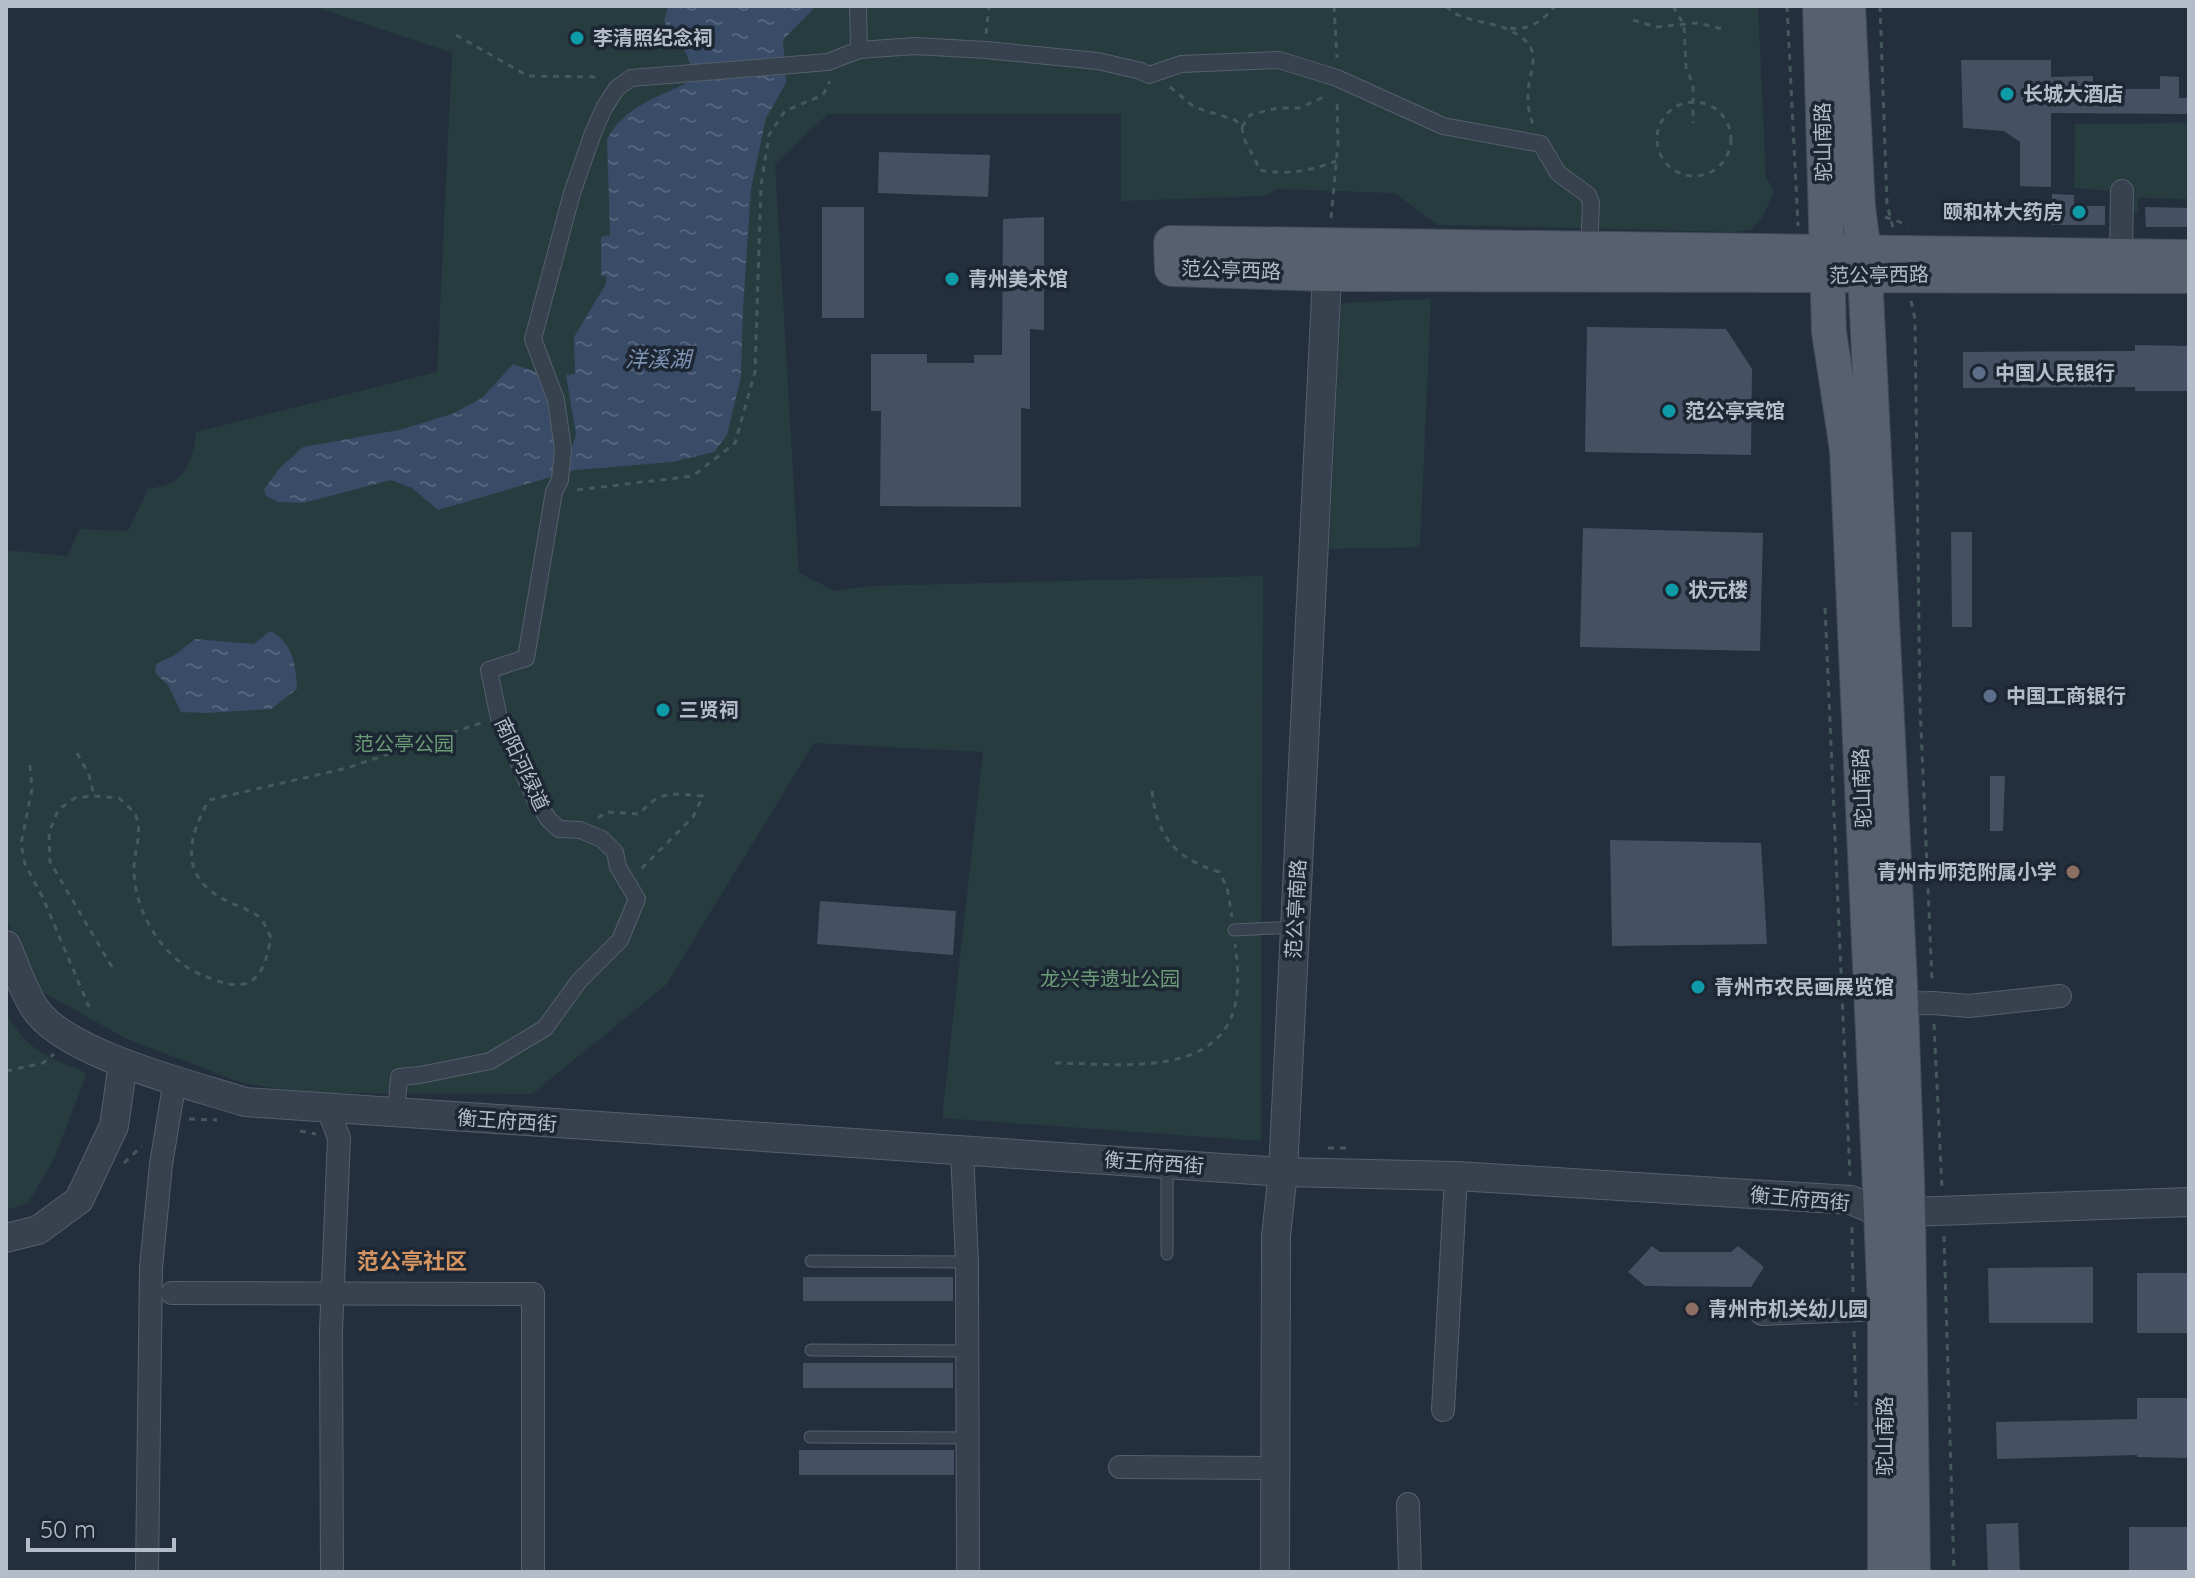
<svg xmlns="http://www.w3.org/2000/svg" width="2195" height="1578" font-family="Quicksand,'Noto Sans SC',sans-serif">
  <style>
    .green { fill: #263c3f }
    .water { fill: url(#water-ripples) }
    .building { fill: #455162 }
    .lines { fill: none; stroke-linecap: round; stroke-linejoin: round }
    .service-casing { stroke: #565f6c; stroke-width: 13 }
    .pedestrian-casing { stroke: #565f6c; stroke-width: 18 }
    .minor-casing { stroke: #565f6c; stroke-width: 24 }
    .tertiary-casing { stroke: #565f6c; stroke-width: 30 }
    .primary-casing { stroke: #414a57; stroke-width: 36 }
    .path { stroke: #44595c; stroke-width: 3; stroke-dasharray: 6 6; stroke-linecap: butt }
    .service { stroke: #38414e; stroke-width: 11 }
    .pedestrian { stroke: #38414e; stroke-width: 16 }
    .minor { stroke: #38414e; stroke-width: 22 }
    .tertiary { stroke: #38414e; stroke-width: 28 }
    .primary { stroke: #56606e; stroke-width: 34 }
    .culture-dot { fill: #0f9aa8; stroke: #1d2633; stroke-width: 3 }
    .service-dot { fill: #5c6f8a; stroke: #1d2633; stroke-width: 3 }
    .education-dot { fill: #8d6e63; stroke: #1d2633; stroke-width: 3 }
    .labels { text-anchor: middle; stroke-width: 7; stroke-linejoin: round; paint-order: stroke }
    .poi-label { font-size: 20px; font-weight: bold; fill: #b4bcc9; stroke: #1d2633; text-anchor: start }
    .street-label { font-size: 20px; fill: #b4bcc9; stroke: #1d2633 }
    .park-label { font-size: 20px; fill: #6b9a76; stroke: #1d2633 }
    .water-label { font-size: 22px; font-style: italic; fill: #7c92b1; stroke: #1d2633 }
    .neighbourhood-label { font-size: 22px; font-weight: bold; fill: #d59563; stroke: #1d2633 }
  </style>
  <defs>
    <pattern id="water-ripples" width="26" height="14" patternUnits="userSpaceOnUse" patternTransform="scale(2)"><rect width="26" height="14" fill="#394c67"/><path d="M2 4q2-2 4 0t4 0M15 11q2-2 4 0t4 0" fill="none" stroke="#53647b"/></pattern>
  </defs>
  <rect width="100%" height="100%" fill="#242f3e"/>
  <g class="green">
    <path d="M312,6h1446l8,171 8,14 -11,25 -12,14 -17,2 -296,-7 -44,-32 -116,-4 -14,7 -143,5v-87h-293l-53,50 24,409 36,18 34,-5 394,-10 -2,565 -319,-23 41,-366 -169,-9 -148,242 -134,109 -224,-1 -66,-10 -117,-45 -88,-49 -31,-70v-369l61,6 13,-27 48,2 20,-42c36,-5 44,-22 48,-57l241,-60 15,-319z"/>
    <path d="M2189,123l-1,76 -50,-1v16h-26l-1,-23 -37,-3 1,-64z"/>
    <path d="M1431,299l-11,248 -91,2 12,-246z"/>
    <path d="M6,1011c18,39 44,47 81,62l-33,86 -26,44 -22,7z"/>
  </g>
  <g class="water">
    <path d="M668,6h148l-33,34 3,43 -20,35 -15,71 -8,120 -2,68 -14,58 -13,17 -42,10 -97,8 -137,40 -26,-22 -21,-8 -88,23 -25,-1 -12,-6 -2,-7 16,-21 23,-21 96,-17 53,-16 30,-16 31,-34 28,10 29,80 6,-20 -10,-59 9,-1 -1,-37 32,-53v-8h-5v-39l9,-2 -3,-95c15,-33 54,-44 84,-59 2,-30 -14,-36 -27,-60z"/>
    <path d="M270,631c23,11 26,35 27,58l-26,20 -65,4 -25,-1 -13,-27 -13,-12 1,-9 19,-9 20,-16 59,5z"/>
  </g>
  <g class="building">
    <path d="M1961,60h90v17l42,-1v13h67v-13l19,1v21h10v16l-138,-1v74l-31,-1v-44l-16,-11 -41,-3z"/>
    <path d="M879,152l111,3 -2,42 -110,-4z"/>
    <path d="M2052,194l22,1v11h31v19h-53z"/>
    <rect x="822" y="207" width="42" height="111"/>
    <path d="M2145,207l44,1v19h-43z"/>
    <path d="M1044,217v113l-14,-1v80l-9,-1v99l-141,-1 1,-95h-10v-57h56v9h47v-8h28l1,-136z"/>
    <path d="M1587,327l139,2 26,40 -1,86 -166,-3z"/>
    <path d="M2135,345l54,1v45h-54v-4l-172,1v-36l172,-1z"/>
    <path d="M1583,528l180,5 -3,118 -180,-4z"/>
    <path d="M1951,532h21v95h-20z"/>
    <path d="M1990,776h15l-2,55h-13z"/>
    <path d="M1610,840l151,3 6,101 -155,2z"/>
    <path d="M820,901l136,10 -3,44 -136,-11z"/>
    <path d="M1652,1246l8,6h71l7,-6 26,21 -13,20 -106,-1 -17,-14z"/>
    <path d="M2093,1267v56h-104l-1,-55z"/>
    <rect x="2137" y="1273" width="52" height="60"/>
    <rect x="803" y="1277" width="150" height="24"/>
    <rect x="803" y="1363" width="150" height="25"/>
    <path d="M2137,1398h52v60l-52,-1v-2l-140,4 -1,-37 141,-3z"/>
    <rect x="799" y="1450" width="155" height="25"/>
    <path d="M2018,1523l2,49h-32l-2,-48z"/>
    <rect x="2129" y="1527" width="60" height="45"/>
  </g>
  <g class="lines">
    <g class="service-casing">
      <g id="service">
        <path d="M1234,930l59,-3"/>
        <path d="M1167,1254v-87"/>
        <path d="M811,1261l156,1"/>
        <path d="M811,1350l157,1"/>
        <path d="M810,1437l158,1"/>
      </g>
    </g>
    <g class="pedestrian-casing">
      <g id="pedestrian">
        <path d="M859,50l56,-4 71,4 112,11 43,10 8,4 32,-11 98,-4 58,18 106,48 98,18 17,29 30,22 3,8 -2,45"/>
        <path d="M396,1113l3,-36 21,-2 70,-14 55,-33 34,-47 41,-41 17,-41 -19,-32 -3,-15 -13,-13 -22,-9 -21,-1 -10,-9 -15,-23 -35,-79 -10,-48 37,-12 28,-166 6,-12 3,-31 -7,-49 -23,-61 39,-146 21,-60 11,-25 13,-20 14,-10 197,-16 31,-12 -1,-44"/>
      </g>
    </g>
    <g class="minor-casing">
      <g id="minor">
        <path d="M2121,256l1,-65"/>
        <path d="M1888,1004l45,-1 36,3 91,-10"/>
        <path d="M328,1109l11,29 -8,193 1,241"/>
        <path d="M962,1151l5,111 1,310"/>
        <path d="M172,1293l361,1v278"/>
        <path d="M1762,1314l123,-5"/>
        <path d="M1443,1410l13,-234"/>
        <path d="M1120,1467l155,1"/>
        <path d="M1408,1504l2,68"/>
        <path d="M147,1572l4,-304 10,-104 14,-84"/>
      </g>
    </g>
    <g class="tertiary-casing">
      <g id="tertiary">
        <path d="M6,945c9,20 16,43 28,62 29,47 158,78 211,95l1038,70 173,4 395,24 30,13 308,-11"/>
        <path d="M6,1238l32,-8 41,-30 35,-74 9,-63"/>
        <path d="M1275,1572l1,-336 7,-64 45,-917"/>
      </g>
    </g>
    <g class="primary-casing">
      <g id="primary">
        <path d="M1820,6l9,326 18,118 34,763 4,96v263"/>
        <path d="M1848,6l10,201 6,46 37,751 7,206 5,362"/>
        <path d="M2189,257l-1018,-14 1,26 155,5 862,2"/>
      </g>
    </g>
    <g class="path">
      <path d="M1334,6l3,52"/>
      <path d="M1446,6c15,17 43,14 63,24 40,19 18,38 19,69 0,8 2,17 5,25"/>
      <path d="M1673,6l11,19 2,42 7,18v38"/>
      <path d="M1787,6l11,220"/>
      <path d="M1880,6l7,198 6,24"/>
      <path d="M1633,20l23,7 42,-4 24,6"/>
      <path d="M1510,28c18,3 33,-7 45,-22"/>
      <path d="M986,34l3,-28"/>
      <path d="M456,35l72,41 73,1"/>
      <path d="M1170,87l24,20 41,13 7,7 8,-12 27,-7h23l28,-13"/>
      <circle cx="1694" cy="139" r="37"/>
      <path d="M1242,127c2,21 12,24 17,43 28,5 52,1 77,-9"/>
      <path d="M1885,217l23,8"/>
      <path d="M1331,218l7,-74 -1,-46"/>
      <path d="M1911,301l4,18 5,386 12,276"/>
      <path d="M577,490l116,-14 42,-33 20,-71 6,-186 8,-51 16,-24 38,-16 7,-14"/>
      <path d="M1825,608l25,568"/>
      <path d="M77,753l12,22 5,21"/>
      <path d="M30,765l2,24 -11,55 4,20 18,34 46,109"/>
      <path d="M1152,791c5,46 23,67 67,81l8,15 5,30"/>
      <path d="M598,818l8,-6 34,2c19,-25 34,-20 63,-18l-10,21 -52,52"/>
      <path d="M112,967l-62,-105 -1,-29 9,-23 17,-12 19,-2 25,2c5,5 14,12 17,18 7,16 -3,40 -2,56 1,41 30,88 68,103 13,5 28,12 42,9 20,-5 23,-30 27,-46 -3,-6 -7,-17 -12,-21 -9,-8 -24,-11 -34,-17 -47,-24 -37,-63 -16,-100l138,-32 134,-45"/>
      <path d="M1934,1024l8,164"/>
      <path d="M1055,1063c56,0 155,16 178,-50 7,-22 5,-46 2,-69"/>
      <path d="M6,1071l37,-8 11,-9"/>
      <path d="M189,1119l28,1"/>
      <path d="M300,1131l16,3"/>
      <path d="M1328,1148h24"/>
      <path d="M124,1163l18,-17"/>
      <path d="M1852,1227l1,65"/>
      <path d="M1944,1236l10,336"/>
      <path d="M1854,1331l2,73"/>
    </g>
    <use href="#service" class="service"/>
    <use href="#pedestrian" class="pedestrian"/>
    <use href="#minor" class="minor"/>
    <use href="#tertiary" class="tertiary"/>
    <use href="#primary" class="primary"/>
  </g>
  <g class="culture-dot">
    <circle cx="577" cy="38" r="8"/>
    <circle cx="2007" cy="94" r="8"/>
    <circle cx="2079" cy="212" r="8"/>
    <circle cx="952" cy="279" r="8"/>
    <circle cx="1669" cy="411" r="8"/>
    <circle cx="1672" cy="590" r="8"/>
    <circle cx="663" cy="710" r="8"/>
    <circle cx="1698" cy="987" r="8"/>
  </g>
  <g class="service-dot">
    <circle cx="1979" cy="373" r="8"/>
    <circle cx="1990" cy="696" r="8"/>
  </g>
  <g class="education-dot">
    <circle cx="2073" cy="872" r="8"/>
    <circle cx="1692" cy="1309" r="8"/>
  </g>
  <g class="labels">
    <g class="poi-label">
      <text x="593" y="45">李清照纪念祠</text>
      <text x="2023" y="101">长城大酒店</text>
      <text x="2063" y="219" text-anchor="end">颐和林大药房</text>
      <text x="968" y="286">青州美术馆</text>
      <text x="1995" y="380">中国人民银行</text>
      <text x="1685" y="418">范公亭宾馆</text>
      <text x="1688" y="597">状元楼</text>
      <text x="2006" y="703">中国工商银行</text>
      <text x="679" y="717">三贤祠</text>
      <text x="2057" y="879" text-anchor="end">青州市师范附属小学</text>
      <text x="1714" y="994">青州市农民画展览馆</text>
      <text x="1708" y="1316">青州市机关幼儿园</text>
    </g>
    <g class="street-label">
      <text transform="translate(1823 142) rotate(-91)" y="7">驼山南路</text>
      <text transform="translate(1231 270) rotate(2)" y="7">范公亭西路</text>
      <text transform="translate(1879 275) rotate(-1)" y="7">范公亭西路</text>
      <text transform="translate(522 764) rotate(65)" y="7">南阳河绿道</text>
      <text transform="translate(1862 788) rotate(-92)" y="7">驼山南路</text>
      <text transform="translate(1296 909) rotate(-87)" y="7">范公亭南路</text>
      <text transform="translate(507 1121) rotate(4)" y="7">衡王府西街</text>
      <text transform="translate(1154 1163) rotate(4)" y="7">衡王府西街</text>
      <text transform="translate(1800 1199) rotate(5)" y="7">衡王府西街</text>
      <text transform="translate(1885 1436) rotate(-90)" y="7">驼山南路</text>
    </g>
    <g class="park-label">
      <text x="404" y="751">范公亭公园</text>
      <text x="1110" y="986">龙兴寺遗址公园</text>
    </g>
    <g class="water-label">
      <text x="658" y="367">洋溪湖</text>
    </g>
    <g class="neighbourhood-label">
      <text x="412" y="1269">范公亭社区</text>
    </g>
  </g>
  <rect width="2195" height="1578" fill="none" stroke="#b4bcc9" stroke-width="16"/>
  <path d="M28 1538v12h146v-12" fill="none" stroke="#b4bcc9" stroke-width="4"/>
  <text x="40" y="1538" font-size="24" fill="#b4bcc9" stroke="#1d2633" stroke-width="6" paint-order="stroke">50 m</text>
</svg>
